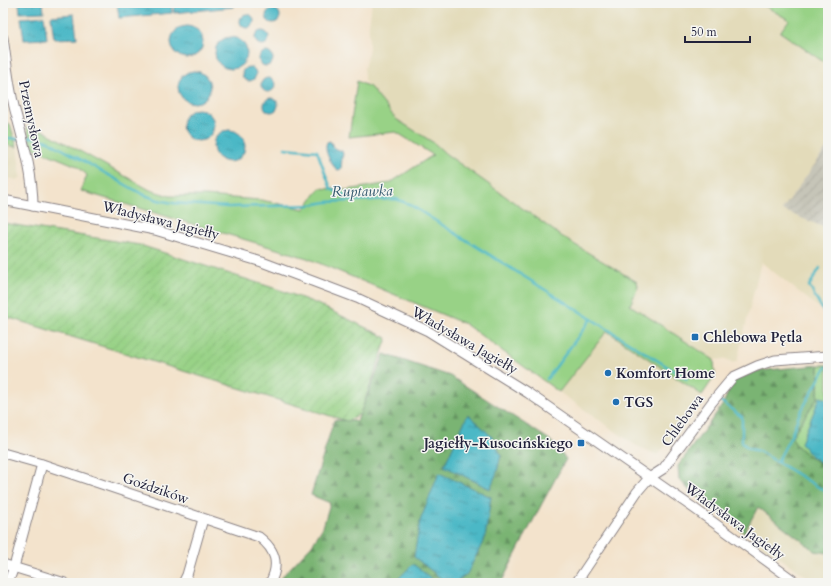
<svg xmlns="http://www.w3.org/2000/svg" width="831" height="586" font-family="Cardo,serif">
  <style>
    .built { fill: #e3dbba }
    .industrial { fill: url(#industrial-furrows) }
    .grass { fill: #98d286; stroke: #5d7a60 }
    .forest { fill: url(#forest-firs); stroke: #4e6b57 }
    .garden { fill: url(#garden-furrows); stroke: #5d7a60 }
    .water { fill: url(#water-ripples); stroke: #366d80 }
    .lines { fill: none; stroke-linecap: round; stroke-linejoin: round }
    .stream { stroke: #4bb8c6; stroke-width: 2.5 }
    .minor-casing { stroke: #8a8284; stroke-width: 11 }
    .minor { stroke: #fff; stroke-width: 9 }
    .poi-dot { fill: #1f6fb2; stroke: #f6f6f2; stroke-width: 1.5 }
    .labels { text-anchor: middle; stroke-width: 3; stroke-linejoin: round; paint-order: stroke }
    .street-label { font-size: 14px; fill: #22223b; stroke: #f6f6f2 }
    .poi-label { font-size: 14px; font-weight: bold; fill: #22223b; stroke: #f6f6f2; text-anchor: start }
    .water-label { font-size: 15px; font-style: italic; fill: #30566c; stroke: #f6f6f2 }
  </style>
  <defs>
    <pattern id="industrial-furrows" width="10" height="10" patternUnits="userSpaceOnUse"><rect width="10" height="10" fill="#c6c5b8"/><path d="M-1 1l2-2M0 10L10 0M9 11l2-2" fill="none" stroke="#aaa99f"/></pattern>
    <pattern id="forest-firs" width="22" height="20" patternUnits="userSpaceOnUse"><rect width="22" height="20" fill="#7ab473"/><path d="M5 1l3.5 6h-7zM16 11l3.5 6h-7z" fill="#649260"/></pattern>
    <pattern id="garden-furrows" width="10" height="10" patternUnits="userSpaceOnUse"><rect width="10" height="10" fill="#98d286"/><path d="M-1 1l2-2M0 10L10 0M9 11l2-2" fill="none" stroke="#83b475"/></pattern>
    <pattern id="water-ripples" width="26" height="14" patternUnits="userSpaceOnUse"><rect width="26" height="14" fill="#4bb8c6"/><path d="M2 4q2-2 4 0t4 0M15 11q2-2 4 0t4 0" fill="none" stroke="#3e95a2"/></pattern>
  </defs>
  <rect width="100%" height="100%" fill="#f6f6f2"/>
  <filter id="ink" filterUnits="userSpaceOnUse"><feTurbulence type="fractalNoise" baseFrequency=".025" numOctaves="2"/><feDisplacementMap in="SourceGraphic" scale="8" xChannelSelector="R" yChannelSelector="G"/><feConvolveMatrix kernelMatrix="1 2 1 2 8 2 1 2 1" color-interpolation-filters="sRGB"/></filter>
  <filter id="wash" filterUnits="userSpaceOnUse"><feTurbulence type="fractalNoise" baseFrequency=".012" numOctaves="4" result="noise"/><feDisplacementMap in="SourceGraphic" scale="16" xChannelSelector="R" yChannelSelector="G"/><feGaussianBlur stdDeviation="0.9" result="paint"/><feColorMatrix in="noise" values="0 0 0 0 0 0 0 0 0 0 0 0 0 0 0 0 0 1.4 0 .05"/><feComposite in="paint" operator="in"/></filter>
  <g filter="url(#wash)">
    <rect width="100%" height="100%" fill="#f3e3cc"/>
    <g class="built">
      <path d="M372,3h388l29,17 -9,13 48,32v81l-46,64 46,19v86l-67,-53 -24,99 -4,2 -7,-4 -12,1 -84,-55 8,-18 -1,-5 -70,-42 -121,-86 -12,-11 -38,-24 -32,-39v-11l5,-20v-24z"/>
      <path d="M3,144l14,3 4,30 -4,3 -14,-3z"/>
      <path d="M607,331l95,64 -19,32 -26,28 -22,-10 -76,-53z"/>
      <path d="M758,507l57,44 13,2v30h-12l-72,-50z"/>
    </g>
    <path class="industrial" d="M828,146v83l-46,-19z"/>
    <g class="grass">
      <path d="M760,3h68v62l-48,-33 9,-12z"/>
      <path d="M357,81l13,6 26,32 38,24 12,11 121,86 70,42 1,5 -8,18 84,55 1,16 -13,19 -95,-64 -48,61 -94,-68 -158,-66 -226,-67 6,-16 -10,-9 -46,-19 -4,-20 15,3 108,60 20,6h34l57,4 43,9 16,-21 27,2 43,-7 43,-28 -37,-23 -47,5z"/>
      <path d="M3,122l7,2 7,23 -14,-3z"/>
      <path d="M819,365h9v104c-10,-7 -35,-21 -36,-33l26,-39z"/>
    </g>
    <g class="forest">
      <path d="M384,354l66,22 100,64 16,19 -28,52 -37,72h-225l36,-38 11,-18 7,-24 -19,-8 23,-75 23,1z"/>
      <path d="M819,365l-1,32 -26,39c1,12 26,26 36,33v84l-13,-2 -57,-44 -14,26 -19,-17 -35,-25 -11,-12 -1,-13 45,-62 8,-18 4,-6 22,-9z"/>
    </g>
    <path class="garden" d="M3,223l137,22 143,46 32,12 72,35 -27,76 -13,7 -344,-105z"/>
    <g class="water">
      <path d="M19,3h24l1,9 -24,1z"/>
      <path d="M117,3h54l1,10 -53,5z"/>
      <path d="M173,3h60v4l-59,6z"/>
      <circle cx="273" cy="16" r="7"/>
      <circle cx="247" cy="21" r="7"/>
      <path d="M74,14l3,24 -23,1 -3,-23z"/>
      <path d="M44,16l3,23 -23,1 -3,-22z"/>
      <circle cx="187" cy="42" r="16"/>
      <circle cx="262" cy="38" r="7"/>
      <circle cx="231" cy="53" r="16"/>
      <circle cx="266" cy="59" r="7"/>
      <circle cx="249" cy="74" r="7"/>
      <circle cx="194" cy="87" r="16"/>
      <circle cx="268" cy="85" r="7"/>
      <circle cx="271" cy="105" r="7"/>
      <circle cx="198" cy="125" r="16"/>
      <circle cx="229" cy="146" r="16"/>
      <path d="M330,141l4,7 8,3 1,3 -1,4 -1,11 -3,1c-7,-4 -15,-21 -11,-28z"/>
      <path d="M820,397l8,2v69l-17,-12 -10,-13z"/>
      <path d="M468,414l24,23 9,18 -4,17 -7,17 -46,-23z"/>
      <path d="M439,473l52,24 -6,41 -18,36 -13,9h-7l-33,-26 6,-36z"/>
      <path d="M413,564l24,19h-43z"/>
    </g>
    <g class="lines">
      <g class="stream">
        <path d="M3,135l5,3 12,1"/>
        <path d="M25,138l8,-1 15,4 94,53 16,6 15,3 55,4 82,-2 17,-3 69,-3 13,5 11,7 267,168"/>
        <path d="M285,148l32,3 14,38 24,11"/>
        <path d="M820,268l-11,18 19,33"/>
        <path d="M547,379l44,-60"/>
        <path d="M719,400l23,17v26l8,6 9,2 69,42"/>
        <path d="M777,462l14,-26 8,-21 27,-48"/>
      </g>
    </g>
  </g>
  <g filter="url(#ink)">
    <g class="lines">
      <g class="minor-casing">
        <g id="minor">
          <path d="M3,38c4,25 6,52 13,76 8,30 17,61 17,92"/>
          <path d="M3,200l152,30 107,32 95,36 71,33 100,62 167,116 102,74"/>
          <path d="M3,453l39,11 217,73c17,13 21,27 11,46"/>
          <path d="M3,564l62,19"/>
          <path d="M8,583l6,-16 28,-103"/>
          <path d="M183,583l4,-8 16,-56"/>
          <path d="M576,583l61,-91 12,-14 14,-9 49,-67 21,-25 24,-11 18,-6 53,-4"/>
        </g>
      </g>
      <use href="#minor" class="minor"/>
    </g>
  </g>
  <g class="poi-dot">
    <rect x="691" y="333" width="8" height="8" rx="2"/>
    <circle cx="608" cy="373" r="4"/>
    <circle cx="616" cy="402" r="4"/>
    <rect x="577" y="439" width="8" height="8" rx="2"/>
  </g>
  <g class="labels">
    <g class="street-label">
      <text transform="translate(32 119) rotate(78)" y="5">Przemysłowa</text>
      <text transform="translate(161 220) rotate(14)" y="5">Władysława Jagiełły</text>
      <text transform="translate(465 340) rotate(30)" y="5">Władysława Jagiełły</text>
      <text transform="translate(682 420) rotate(-54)" y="5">Chlebowa</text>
      <text transform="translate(156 488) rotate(19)" y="5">Goździków</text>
      <text transform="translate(735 521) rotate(36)" y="5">Władysława Jagiełły</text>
    </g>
    <g class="poi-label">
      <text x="703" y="342">Chlebowa Pętla</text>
      <text x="616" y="378">Komfort Home</text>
      <text x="624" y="407">TGS</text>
      <text x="573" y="448" text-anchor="end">Jagiełły-Kusocińskiego</text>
    </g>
    <g class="water-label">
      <text transform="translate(362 191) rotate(-1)" y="5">Ruptawka</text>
    </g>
  </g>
  <rect width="831" height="586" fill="none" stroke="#f6f6f2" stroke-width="16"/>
  <path d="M685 36v6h65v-6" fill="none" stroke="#22223b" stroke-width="2"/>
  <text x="691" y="36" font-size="12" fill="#22223b" stroke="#f6f6f2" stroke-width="3" paint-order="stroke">50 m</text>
</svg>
